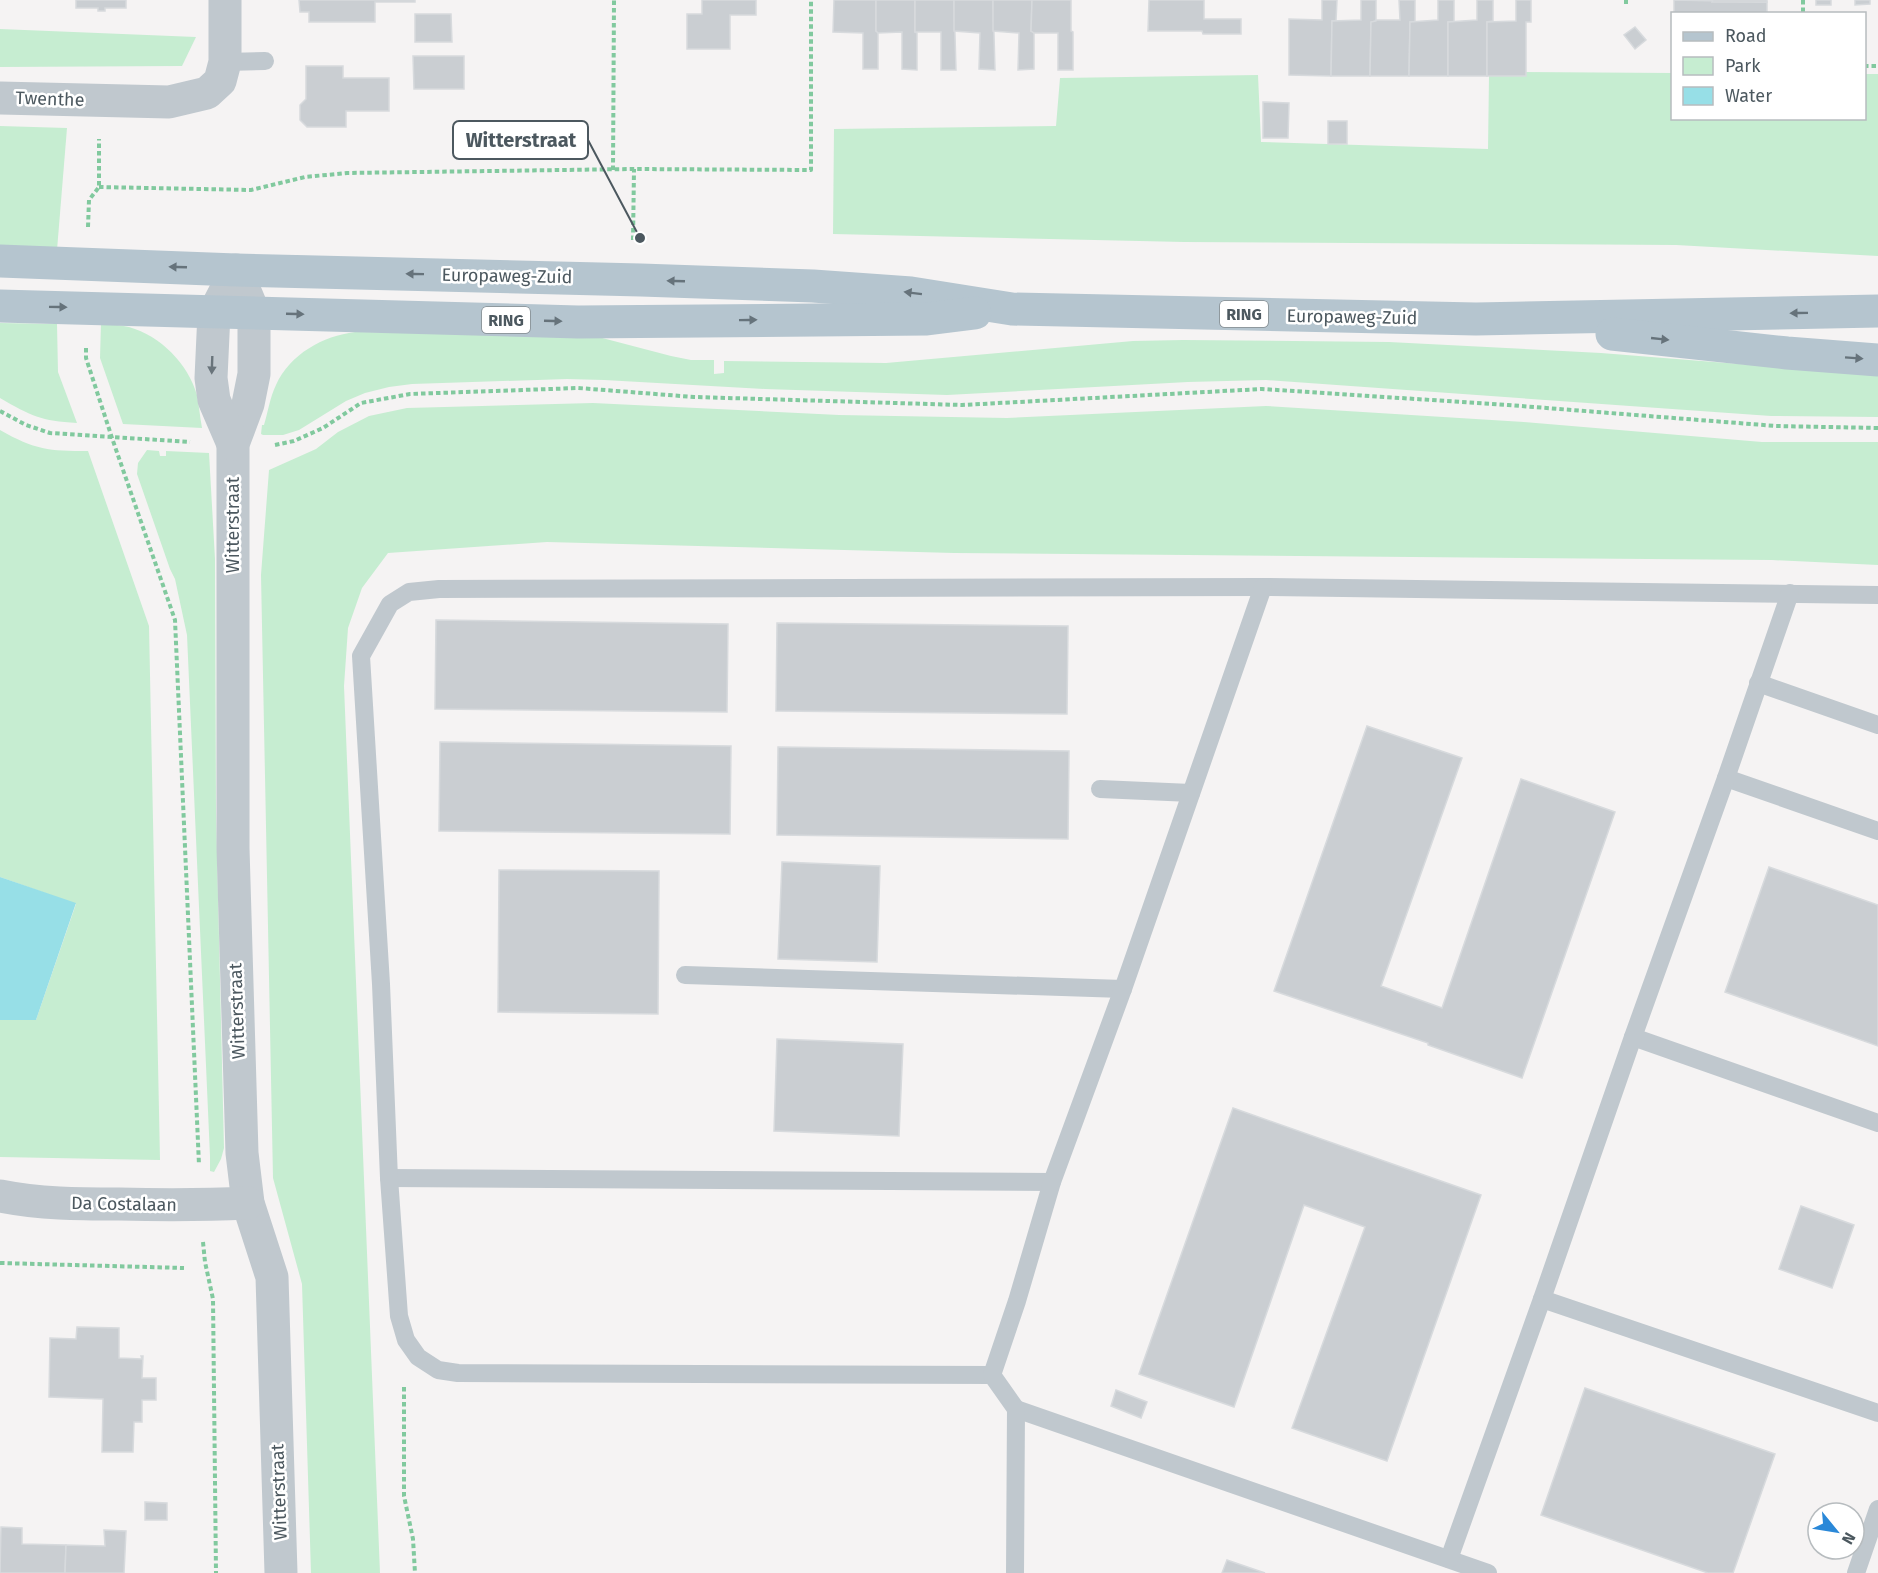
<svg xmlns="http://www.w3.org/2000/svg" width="1878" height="1573" font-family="'Fira Sans',sans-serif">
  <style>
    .green { fill: #c6edd1 }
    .water { fill: #97dfe7 }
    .building { fill: #caced2; stroke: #d7dadd; stroke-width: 1.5 }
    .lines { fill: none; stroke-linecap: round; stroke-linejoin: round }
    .path { stroke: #81c99e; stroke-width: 4; stroke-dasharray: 4.5 3; stroke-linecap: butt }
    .lane { stroke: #c0c8ce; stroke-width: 18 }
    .street { stroke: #c0c8ce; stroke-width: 33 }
    .primary { stroke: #b5c5cf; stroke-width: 33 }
    .oneway { fill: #66737b }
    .oneway2 { fill: #69747b }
    .labels { text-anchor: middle; stroke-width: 5; stroke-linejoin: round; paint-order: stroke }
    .shield { fill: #fff; stroke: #828a8f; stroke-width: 1.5 }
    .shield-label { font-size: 16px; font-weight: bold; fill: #4c585f }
    .street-label { font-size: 18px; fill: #4c585f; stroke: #fff }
    .leader { fill: none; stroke: #4c585f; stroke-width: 2 }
    .callout-dot { fill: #4c585f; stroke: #fff; stroke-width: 2 }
    .callout { fill: #fff; stroke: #4c585f; stroke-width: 2 }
    .callout-label { font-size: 20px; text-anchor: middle; font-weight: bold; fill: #4c585f }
  </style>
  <rect width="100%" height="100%" fill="#f5f3f3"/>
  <g class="green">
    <path d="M0,29l196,8 -14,29 -182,1z"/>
    <path d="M1505,72l167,1v45h192l1,-44h13v182l-202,-11 -492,-3 -351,-8 1,-105 222,-3 4,-48 198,-3 3,67 227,7 1,-73z"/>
    <path d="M0,126l67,2 -10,122 -57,-2z"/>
    <path d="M0,323l57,1 1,48 19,51c-36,-2 -46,-7 -77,-25z"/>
    <path d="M101,323c9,1 19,2 28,4 32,9 59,37 68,68 2,11 3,22 5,33l-79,-4 -23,-66z"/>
    <path d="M355,332l232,2 84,22 20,4h23v14l10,-1v-12l162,2 247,-22 50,-1 206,2 212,11 277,22v42l-107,-1 -505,-36 -78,2 -241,13 -182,-6 -161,-9 -37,-1 -155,5 -23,3 -24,6 -19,8 -47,29 -16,5h-20l-2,-1 1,-9h2c4,-13 6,-28 12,-40 14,-31 47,-49 79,-53z"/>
    <path d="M593,403l246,12 168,3 259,-12 258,16 238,20h116v123l-106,-5 -818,-7 -407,-11 -159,11 -26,35 -14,40 -4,58 36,887h-69l-9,-289 -29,-106 -12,-603 8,-105 47,-21 22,-17 31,-16 38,-8z"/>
    <path d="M0,430c35,20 49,21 88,21l61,175 11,534 -160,-3v-137h36l40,-116 -76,-27z"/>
    <path d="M147,450l12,1 1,5h6v-5l43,2 6,106 1,252 8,337 -3,11 -7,13 -4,-1v-15l-23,-521 -12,-56 -5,-10 -33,-95 1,-11z"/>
  </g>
  <path class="water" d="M0,877l76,26 -40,117h-36z"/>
  <g class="building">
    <path d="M76,0h50v8h-21v3h-7v-3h-22z"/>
    <path d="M299,0h116v2h-40v20h-66v-10h-9z"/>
    <path d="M702,0h54v15h-26v34h-43v-35h15z"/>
    <path d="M834,0h42v31h2v38h-15v-36l-30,-1z"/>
    <path d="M876,0h39v32l2,1v37l-15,-1v-37l-24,1 -2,-2z"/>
    <path d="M915,0h39l2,70h-15v-38h-26z"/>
    <path d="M954,0h39l2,70 -16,-1 1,-36 -26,-2z"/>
    <path d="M993,0h39l-1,31h3v38l-16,1 1,-37 -26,-2z"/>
    <path d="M1032,0h39v31l2,1v38h-15v-37h-24l-3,-2z"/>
    <path d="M1149,0h55v19h37v15h-38l-1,-3h-54z"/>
    <path d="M1322,0h15l-1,21h-4l-1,55 -42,-1v-56l33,1z"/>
    <path d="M1361,0h15v21l-5,1 -1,54h-39l1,-55 29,-1z"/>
    <path d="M1399,0h16v22h-5l-1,54h-39l1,-54 5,-1v-1h24z"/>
    <path d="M1438,0h16v22h-6v54h-39l1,-54 28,-2z"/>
    <path d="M1477,0h16v21l-6,1v54h-39v-54l29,-2z"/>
    <path d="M1516,0h15v22h-5v54h-39v-54l29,-1z"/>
    <path d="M1674,0l93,2v12h-93z"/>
    <path d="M1713,0h54v2h-55z"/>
    <rect x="1816" y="0" width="15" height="5"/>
    <path d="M1855,0h15v4l-15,1z"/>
    <path d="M415,14h36l1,28h-37z"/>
    <path d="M1635,27l11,13 -11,9 -11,-14z"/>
    <path d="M413,56h51v33h-50z"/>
    <path d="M306,66h37v12h46v33h-43v16h-39l-7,-7v-15l6,-6z"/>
    <path d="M1263,102l26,1 -1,35h-25z"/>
    <rect x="1328" y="121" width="19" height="23"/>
    <path d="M436,620l292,4 -1,88 -292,-3z"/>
    <path d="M777,623l291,3 -1,88 -291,-3z"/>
    <path d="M1367,726l95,32 -81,228 61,22 79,-229 94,33 -93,266 -94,-33v-2l-154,-52z"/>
    <path d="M440,742l291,4 -1,88 -291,-3z"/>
    <path d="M778,747l291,4 -1,88 -291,-4z"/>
    <path d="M782,862l98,4 -3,96 -99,-3z"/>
    <path d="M1769,867l109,38v141l-153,-54z"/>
    <path d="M499,870l160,1 -1,143 -160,-2z"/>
    <path d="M777,1039l126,5 -4,92 -125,-5z"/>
    <path d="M1233,1108l248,87 -94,266 -95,-33 73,-201 -61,-22 -70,202 -95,-33z"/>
    <path d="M1801,1206l53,19 -22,63 -53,-19z"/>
    <path d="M77,1327l42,1v30l23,1 -1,-3h2l-1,22h14v22h-14v22h-8l-1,30h-31l1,-53 -54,-2 1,-59 26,1z"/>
    <path d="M1585,1388l190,66 -42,119h-25l-167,-58z"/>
    <path d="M1116,1390l31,12 -6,16 -30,-12z"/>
    <path d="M145,1502l22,1v17h-22z"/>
    <path d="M1,1527l21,1v16l44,1 -1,28h-65z"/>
    <path d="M104,1530l22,1 -2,42h-59l1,-28 39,1z"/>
    <path d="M1227,1560l38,13h-43z"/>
  </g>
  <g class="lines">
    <g class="path">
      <path d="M1626,0v4"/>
      <path d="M1803,0v14"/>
      <path d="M1864,66h14"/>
      <path d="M613,170l1,-170"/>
      <path d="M99,187l152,3 54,-13 42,-4 287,-4 177,1v-170"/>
      <path d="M88,227l1,-27 10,-13v-48"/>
      <path d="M633,240l1,-71"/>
      <path d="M86,348v10l26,80 63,182 24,545"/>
      <path d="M0,411l26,14 24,8 140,9"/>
      <path d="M275,445l19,-4 29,-13 38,-25 49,-9 168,-6 116,9 268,8 300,-16 246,16 268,21 102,2"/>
      <path d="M203,1242l2,20 8,37 3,274"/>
      <path d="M0,1263l184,5"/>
      <path d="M404,1387v109l9,43 2,34"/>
    </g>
    <g class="lane">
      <path d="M225,62l40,-1"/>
      <path d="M1758,683l120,42"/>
      <path d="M1726,778l152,53"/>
      <path d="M1100,789l91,4"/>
      <path d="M685,975l438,14"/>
      <path d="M1633,1037l245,86"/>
      <path d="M389,1178l663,4"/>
      <path d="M1542,1299l336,114"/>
      <path d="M992,1375l-534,-2 -20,-3 -20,-13 -12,-17 -7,-24 -10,-138 -8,-194 -20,-328 29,-52 19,-12 30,-3 824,-2 615,8"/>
      <path d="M1016,1409l472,164"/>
      <path d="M1449,1559l93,-260 91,-262 93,-259 64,-185"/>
      <path d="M1015,1573l1,-164 -24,-34 25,-74 35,-119 71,-193 140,-402"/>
      <path d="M1856,1573l22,-64"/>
    </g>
    <g class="street">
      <path d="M0,98l169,4 38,-9 13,-12 5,-19v-62"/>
      <path d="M236,270l18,43v61l-6,30 -15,40v404l9,305 6,50 24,74 9,296"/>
      <path d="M227,288l-13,25 -3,65 3,22 19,44"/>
      <path d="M0,1196c39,8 80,8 119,8 43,1 86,1 129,-1"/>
    </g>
    <g class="primary">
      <path d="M0,261l236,9 405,10 172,6 98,7 101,16 464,10 402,-8"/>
      <path d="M0,306l578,16 349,-3 48,-6"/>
      <path d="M1612,334l175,19 91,7"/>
    </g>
  </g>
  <defs><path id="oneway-solid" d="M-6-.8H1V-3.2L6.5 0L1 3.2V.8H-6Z" transform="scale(1.5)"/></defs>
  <g class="oneway">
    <use href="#oneway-solid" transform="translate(178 267) rotate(-178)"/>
    <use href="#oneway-solid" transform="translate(415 274) rotate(-179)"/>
    <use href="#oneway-solid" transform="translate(676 281) rotate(-178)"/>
    <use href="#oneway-solid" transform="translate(913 293) rotate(-173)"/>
    <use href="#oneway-solid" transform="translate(58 307) rotate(1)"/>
    <use href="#oneway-solid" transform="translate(1799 313) rotate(179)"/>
    <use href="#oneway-solid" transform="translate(295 314) rotate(2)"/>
    <use href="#oneway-solid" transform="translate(748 320) rotate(-1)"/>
    <use href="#oneway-solid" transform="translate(553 321) rotate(2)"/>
    <use href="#oneway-solid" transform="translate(1660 339) rotate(6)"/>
    <use href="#oneway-solid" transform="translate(1854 358) rotate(4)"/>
  </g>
  <use class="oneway2" href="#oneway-solid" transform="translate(212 365) rotate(92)"/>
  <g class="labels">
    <g class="shield">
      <rect x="1220" y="301" width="48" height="26" rx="4.5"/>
      <rect x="482" y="307" width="48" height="26" rx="4.5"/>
    </g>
    <g class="shield-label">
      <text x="1244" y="320">RING</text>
      <text x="506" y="326">RING</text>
    </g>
    <g class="street-label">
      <text transform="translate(50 99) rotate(2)" y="6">Twenthe</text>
      <text transform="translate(507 276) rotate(1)" y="6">Europaweg-Zuid</text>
      <text transform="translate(1352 317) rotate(1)" y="6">Europaweg-Zuid</text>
      <text transform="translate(233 525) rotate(-90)" y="6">Witterstraat</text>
      <text transform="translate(237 1011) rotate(-92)" y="6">Witterstraat</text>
      <text transform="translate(124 1204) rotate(1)" y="6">Da Costalaan</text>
      <text transform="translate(279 1492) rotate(-92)" y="6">Witterstraat</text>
    </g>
  </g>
  <path class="leader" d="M640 238L588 140"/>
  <circle class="callout-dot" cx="640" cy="238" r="6"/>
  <rect class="callout" x="453" y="121" width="135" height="38" rx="6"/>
  <g class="callout-label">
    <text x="521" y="147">Witterstraat</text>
  </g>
  <rect x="1671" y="12" width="195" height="108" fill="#ffffff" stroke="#b7bcbf" stroke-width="1.5"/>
  <rect x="1683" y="32" width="30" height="9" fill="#b5c5cf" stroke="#b7bcbf" stroke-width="1.5"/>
  <text x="1725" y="42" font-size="18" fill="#4c585f">Road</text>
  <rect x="1683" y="57" width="30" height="18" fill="#c6edd1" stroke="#b7bcbf" stroke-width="1.5"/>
  <text x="1725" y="72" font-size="18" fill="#4c585f">Park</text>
  <rect x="1683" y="87" width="30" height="18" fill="#97dfe7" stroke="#b7bcbf" stroke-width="1.5"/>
  <text x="1725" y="102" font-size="18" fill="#4c585f">Water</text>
  <g transform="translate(1836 1531) rotate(120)"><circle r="28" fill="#ffffff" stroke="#b7bcbf" stroke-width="1.5"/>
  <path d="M0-4.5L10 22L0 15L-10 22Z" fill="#2a88d8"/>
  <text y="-9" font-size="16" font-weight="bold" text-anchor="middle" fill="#4c585f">N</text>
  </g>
</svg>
